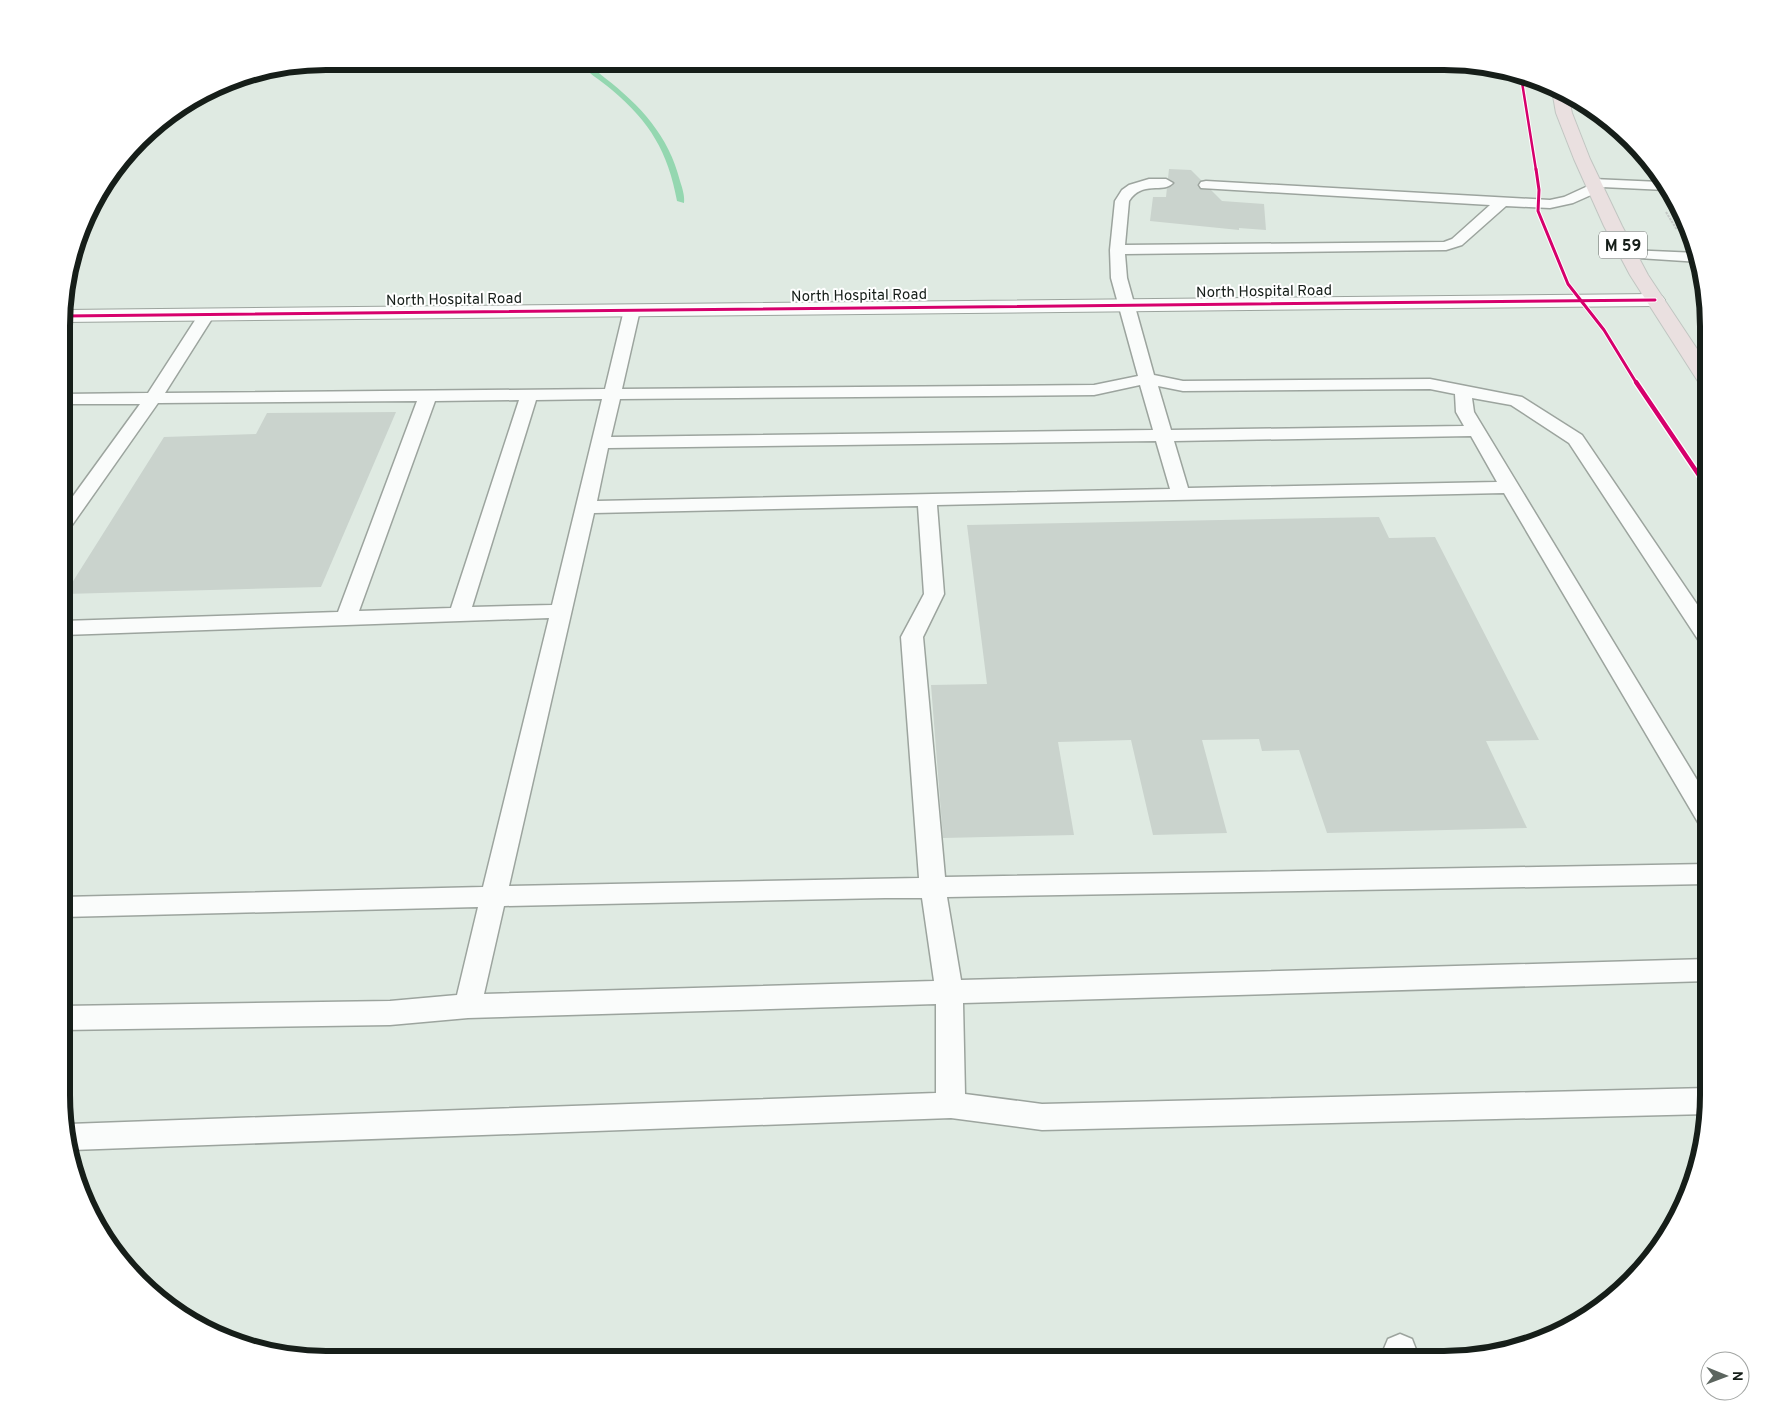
<svg xmlns="http://www.w3.org/2000/svg" width="1770" height="1421" font-family="Overpass,sans-serif">
  <style>
    .lines { fill: none; stroke-linecap: round; stroke-linejoin: round }
    .stream { fill: #94d7b0; fill-rule: evenodd }
    .building { fill: #cad3cd }
    .service-casing { stroke: #9ca49e; stroke-width: 3 }
    .tertiary-casing { stroke: #9ca49e; stroke-width: 2 }
    .trunk-casing { stroke: #c1c6c2; stroke-width: 2 }
    .path { stroke: #c5c9c7; stroke-width: 2; stroke-dasharray: 2.5 1; stroke-linecap: butt }
    .service { fill: #fafcfb; fill-rule: evenodd }
    .tertiary { fill: #fafcfb; fill-rule: evenodd }
    .trunk { fill: #eae0e0; fill-rule: evenodd }
    .cycleway-far2-casing { stroke: #fff; stroke-width: 4.5 }
    .cycleway-far1-casing { stroke: #fff; stroke-width: 5 }
    .cycleway-casing { stroke: #fff; stroke-width: 7 }
    .cycleway-far2 { stroke: #d6006c; stroke-width: 2.5 }
    .cycleway-far1 { stroke: #d6006c; stroke-width: 3 }
    .cycleway { stroke: #d6006c; stroke-width: 4.5 }
    .labels { text-anchor: middle; stroke-width: 4; stroke-linejoin: round; paint-order: stroke }
    .far-street-label { font-size: 15px; fill: #161e19; stroke: #fff }
    .shield { fill: #fff; stroke: #5c625e; stroke-width: 1 }
    .shield-label { font-size: 16px; font-weight: bold; fill: #161e19 }
    .rim { fill: none; stroke: #161e19; stroke-width: 6 }
  </style>
  <rect width="100%" height="100%" fill="#dfeae2"/>
  <g class="lines">
    <path class="stream" d="M576,61c12,0 20,10 29,17 35,27 64,58 75,103 2,6 5,15 4,22l-7,-2c-9,-49 -27,-79 -65,-111 -12,-10 -25,-18 -36,-29z"/>
  </g>
  <g class="building">
    <path d="M1169,169l22,1 31,31 42,3 2,26 -27,-2v2l-89,-9 3,-24h13z"/>
    <path d="M396,412l-75,175 -256,7 99,-157 92,-3 11,-21z"/>
    <path d="M1379,517l10,21 46,-1 104,203 -53,1 41,87 -200,5 -28,-83 -37,1 -3,-12 -57,1 25,93 -74,2 -22,-95 -73,2 16,93 -131,3 -12,-153 56,-1 -20,-159z"/>
  </g>
  <g class="lines">
    <g class="service-casing">
      <g id="service">
        <path d="M1149,179h17l7,4c-10,11 -31,-3 -44,18l-4,44 319,-3 8,-3 38,-34 -289,-17 -2,-3 2,-3 5,-1 344,19 14,-3 24,-11 -2,-3 7,-4 67,3 6,8 -64,-3 -2,4 -27,12 -23,5 -44,-2 -44,39 -16,5 -321,4 2,24 27,97 29,6 247,-2 92,18 60,38 127,187v24l-8,-2 -132,-201 -58,-38 -39,-7 2,14 234,386v29l-9,-3 -195,-331 -567,12 7,89 -21,43 22,240 763,-13v20l-761,13 14,83 747,-21v22l-745,22 2,91 77,10 666,-16v26l-666,16 -91,-12 -879,32 -7,-25 4,-1 867,-31v-89l-468,14 -78,7 -328,5v-24l328,-5 67,-6 21,-88 -416,10v-20l421,-10 66,-269 -486,17v-14l275,-9 79,-211 -259,2 -88,125 -7,2v-20l77,-106h-77v-10l85,-1 53,-82h12l2,3 -50,79 440,-4 19,-79 2,-3h12l2,3 -18,79 472,-4 44,-9 -27,-98 -1,-28 5,-49 7,-11 7,-5zM1140,385l13,45 -542,7 9,-38 474,-4zM1158,386l25,5 247,-2 25,5 1,18 8,14 -293,4zM602,399l-50,206 -80,2 64,-207zM519,400l-68,208 -92,3 76,-210zM1471,436l26,46 -309,6 -14,-47zM1156,441l14,48 -573,12 11,-53zM918,506l6,88 -23,43 18,241 -410,8 85,-373zM885,898h37l12,83 -450,13 20,-88z"/>
        <path d="M1628,250l70,3 2,9 -77,-5 -2,-3 2,-3z"/>
        <path d="M1400,1334l12,5 8,21h-34l-3,-9 5,-12z"/>
      </g>
    </g>
    <g class="tertiary-casing">
      <path id="tertiary" d="M1655,294l7,2 3,4 -3,4 -7,2 -1592,16 1,-12z"/>
    </g>
    <g class="trunk-casing">
      <path id="trunk" d="M1554,87l14,8 4,18 18,46 32,67 26,49 61,92v22l-7,-2 -3,-4 -69,-108 -26,-49 -30,-67 -18,-46 -4,-23z"/>
    </g>
    <path class="path" d="M1666,212l11,18"/>
    <use href="#service" class="service"/>
    <use href="#tertiary" class="tertiary"/>
    <use href="#trunk" class="trunk"/>
    <g class="cycleway-far2-casing">
      <path id="cycleway-far2" d="M1521,76l15,94"/>
    </g>
    <g class="cycleway-far1-casing">
      <g id="cycleway-far1">
        <path d="M1536,169l3,21 -1,21 30,73 36,46 33,54"/>
        <path d="M64,316l1591,-16"/>
      </g>
    </g>
    <g class="cycleway-casing">
      <path id="cycleway" d="M1636,382l73,108"/>
    </g>
    <use href="#cycleway-far2" class="cycleway-far2"/>
    <use href="#cycleway-far1" class="cycleway-far1"/>
    <use href="#cycleway" class="cycleway"/>
  </g>
  <g class="labels">
    <g class="far-street-label">
      <text transform="translate(1264 291) rotate(-1)" y="5">North Hospital Road</text>
      <text transform="translate(859 295) rotate(-1)" y="5">North Hospital Road</text>
      <text transform="translate(454 299) rotate(-1)" y="5">North Hospital Road</text>
    </g>
    <rect class="shield" x="1599" y="231.5" width="48" height="27" rx="4"/>
    <g class="shield-label">
      <text x="1623" y="251">M 59</text>
    </g>
  </g>
  <path d="M0 0H1770V1421H0ZM326 70H1444A256 256 0 0 1 1700 326V1095A256 256 0 0 1 1444 1351H326A256 256 0 0 1 70 1095V326A256 256 0 0 1 326 70Z" fill="#fff" fill-rule="evenodd"/>
  <path class="rim" d="M326 70H1444A256 256 0 0 1 1700 326V1095A256 256 0 0 1 1444 1351H326A256 256 0 0 1 70 1095V326A256 256 0 0 1 326 70Z"/>
  <g transform="translate(1725 1376) rotate(91)"><circle r="24" fill="#ffffff" stroke="#a2a5a3"/>
  <path d="M0-4L9 19L0 12L-9 19Z" fill="#5c655f"/>
  <text y="-8" font-size="14" font-weight="bold" text-anchor="middle" fill="#161e19">N</text>
  </g>
</svg>
